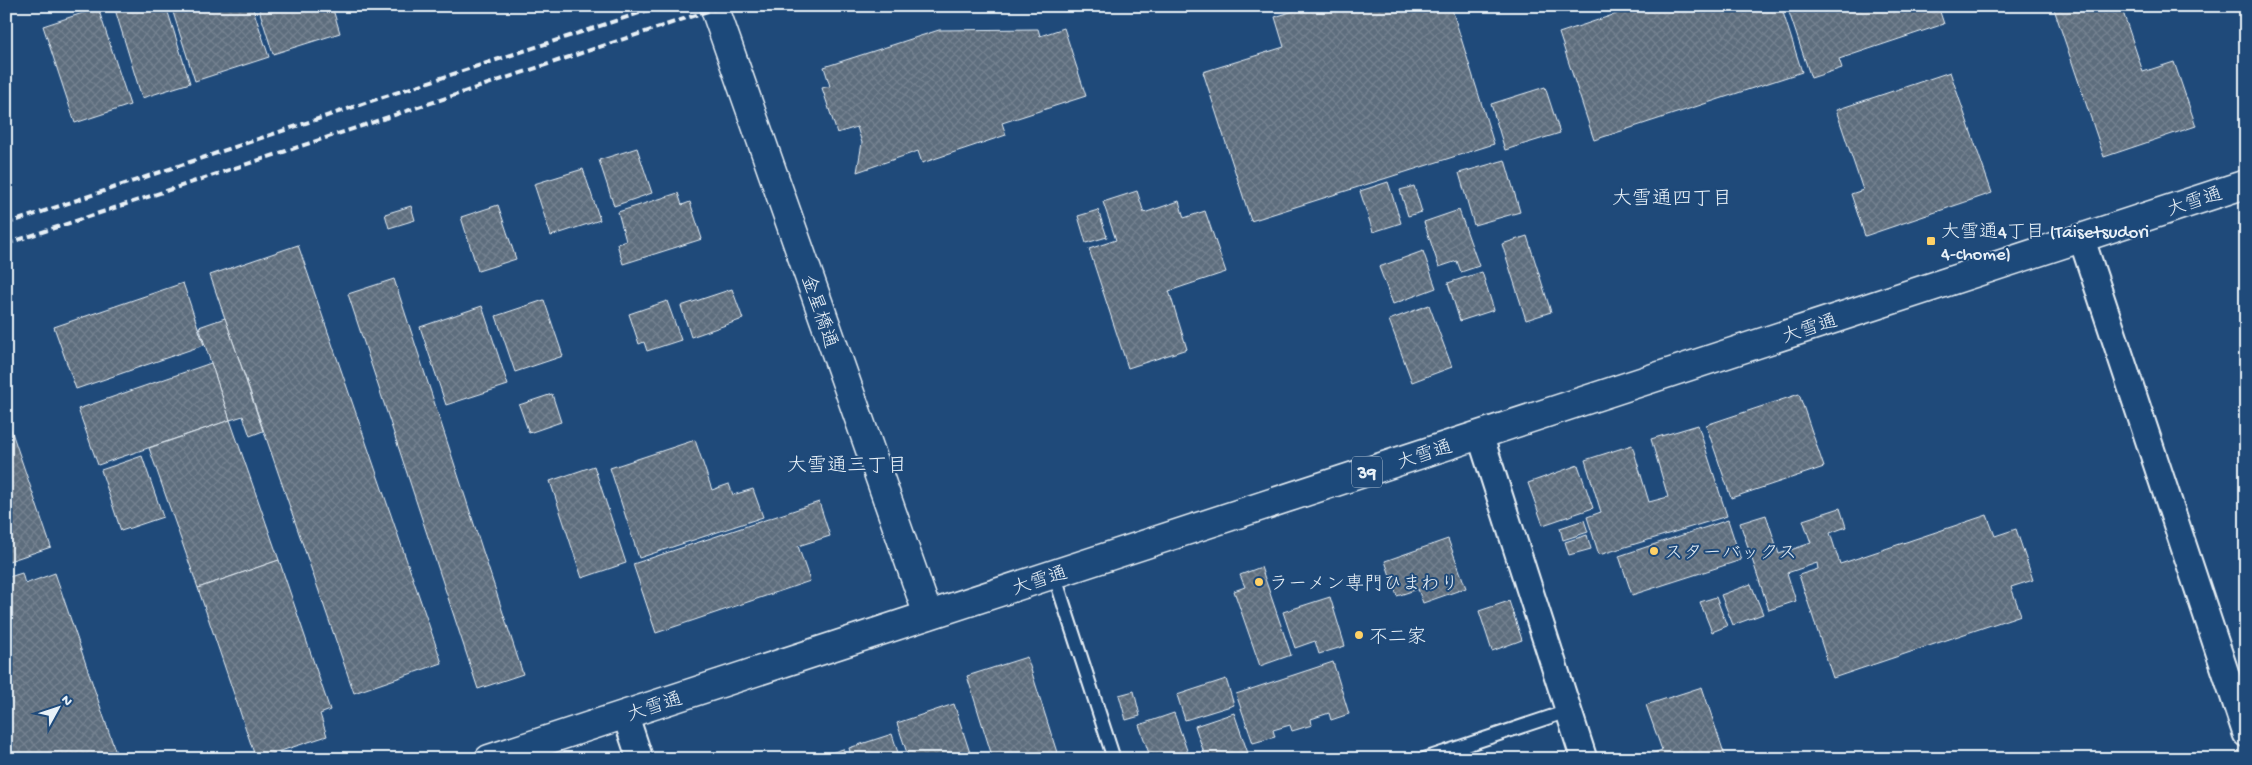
<svg xmlns="http://www.w3.org/2000/svg" width="2252" height="765" font-family="'Gochi Hand','Klee One',sans-serif">
  <style>
    .building { fill: url(#building-cross-hatch); stroke: #e8f1f8 }
    .lines { fill: none; stroke-linecap: round; stroke-linejoin: round }
    .service-casing { stroke: #e8f1f8; stroke-width: 16 }
    .minor-casing { stroke: #e8f1f8; stroke-width: 29 }
    .tertiary-casing { stroke: #e8f1f8; stroke-width: 31 }
    .trunk-casing { stroke: #e8f1f8; stroke-width: 31 }
    .service { stroke: #1f4a7a; stroke-width: 12 }
    .minor { stroke: #1f4a7a; stroke-width: 25 }
    .tertiary { stroke: #1f4a7a; stroke-width: 28 }
    .trunk { stroke: #1f4a7a; stroke-width: 28 }
    .rail { stroke: #e8f1f8; stroke-width: 4; stroke-dasharray: 8 4; stroke-linecap: butt }
    .poi-dot { fill: #ffd166; stroke: #1f4a7a; stroke-width: 2 }
    .labels { text-anchor: middle; stroke-width: 4; stroke-linejoin: round; paint-order: stroke }
    .shield { fill: #1f4a7a; stroke: #acbfd2; stroke-width: 1 }
    .shield-label { font-size: 18px; font-weight: bold; fill: #e8f1f8 }
    .street-label { font-size: 19px; fill: #e8f1f8; stroke: #1f4a7a }
    .poi-label { font-size: 19px; fill: #e8f1f8; stroke: #1f4a7a; text-anchor: start }
    .neighbourhood-label { font-size: 20px; fill: #e8f1f8; stroke: #1f4a7a }
  </style>
  <defs>
    <pattern id="building-cross-hatch" width="8" height="8" patternUnits="userSpaceOnUse" patternTransform="scale(1.25)"><rect width="8" height="8" fill="#5d6d7d"/><path d="M0 0l8 8M0 8l8-8" fill="none" stroke="#748290"/></pattern>
  </defs>
  <rect width="100%" height="100%" fill="#1f4a7a"/>
  <filter id="ink" filterUnits="userSpaceOnUse"><feTurbulence type="fractalNoise" baseFrequency=".02" numOctaves="2"/><feDisplacementMap in="SourceGraphic" scale="10" xChannelSelector="R" yChannelSelector="G"/><feConvolveMatrix kernelMatrix="1 2 1 2 8 2 1 2 1" color-interpolation-filters="sRGB"/></filter>
  <g filter="url(#ink)">
    <g class="building">
      <path d="M114,6h52l24,77 -48,15z"/>
      <path d="M171,6h81l17,51 -74,24z"/>
      <path d="M258,6h74l8,27 -67,21z"/>
      <path d="M1309,6h142l43,138 -243,77 -48,-149 81,-25 -9,-30z"/>
      <path d="M1640,6h141l21,66 -208,68 -35,-107z"/>
      <path d="M1787,6h151l6,18 -105,35 3,9 -31,10z"/>
      <path d="M2053,6h68l22,66 31,-10 22,64 -92,31z"/>
      <path d="M98,8l32,97 -55,18 -32,-97z"/>
      <path d="M1064,28l22,68 -84,27 4,12 -84,28 -4,-12 -61,21 5,-29 -5,-16 -20,6 -15,-45 8,-2 -6,-19 115,-37 99,-1 2,7z"/>
      <path d="M1950,72l42,121 -127,43 -14,-42 12,-4 -27,-80z"/>
      <path d="M1545,87l15,46 -55,17 -14,-46z"/>
      <path d="M637,148l15,45 -38,13 -15,-46z"/>
      <path d="M1505,160l15,52 -46,13 -15,-52z"/>
      <path d="M583,169l17,51 -49,16 -17,-52z"/>
      <path d="M1388,182l13,41 -28,9 -13,-41z"/>
      <path d="M1414,186l8,26 -14,4 -8,-26z"/>
      <path d="M1137,191l7,22 35,-12 5,17 21,-7 21,61 -57,19 18,58 -59,19 -39,-119 27,-9 -13,-38z"/>
      <path d="M678,193l4,12 8,-3 12,37 -79,25 -6,-20 9,-3 -8,-29z"/>
      <path d="M498,205l18,54 -38,12 -17,-54z"/>
      <path d="M411,206l4,14 -26,8 -4,-14z"/>
      <path d="M1098,210l9,27 -21,6 -8,-27z"/>
      <path d="M1459,210l20,56 -18,6 -4,-11 -18,6 -15,-45z"/>
      <path d="M1527,236l24,76 -25,8 -24,-76z"/>
      <path d="M298,245l144,418 -88,30 -144,-418z"/>
      <path d="M1423,251l13,37 -43,16 -14,-37z"/>
      <path d="M1482,272l12,38 -34,11 -12,-38z"/>
      <path d="M394,279l129,395 -45,15 -130,-395z"/>
      <path d="M183,283l21,62 -128,44 -22,-62z"/>
      <path d="M732,289l11,30 -52,18 -10,-31z"/>
      <path d="M544,300l19,56 -48,16 -19,-56z"/>
      <path d="M667,301l14,39 -34,11 -3,-9 -5,2 -10,-30z"/>
      <path d="M1429,305l23,62 -40,15 -23,-62z"/>
      <path d="M482,306l26,79 -62,20 -26,-78z"/>
      <path d="M225,318l38,113 -13,5 -7,-20 -13,4 -31,-93z"/>
      <path d="M211,363l19,57 -132,45 -20,-56z"/>
      <path d="M552,394l9,28 -32,11 -10,-28z"/>
      <path d="M1799,394l25,73 -93,31 -25,-73z"/>
      <path d="M6,415l45,132 -45,15z"/>
      <path d="M230,420l49,140 -81,28 -49,-140z"/>
      <path d="M1698,425l29,91 -128,39 -12,-38 14,-5 -16,-52 47,-15 17,57 19,-5 -17,-58z"/>
      <path d="M695,440l17,50 17,-6 4,11 20,-6 10,28 -124,41 -29,-90z"/>
      <path d="M142,456l21,61 -42,14 -20,-61z"/>
      <path d="M1578,465l15,43 -50,17 -15,-42z"/>
      <path d="M594,466l32,97 -44,15 -32,-97z"/>
      <path d="M819,502l11,34 -32,10 12,35 -154,52 -23,-69z"/>
      <path d="M1840,508l6,19 -16,6 10,31 147,-49 8,21 21,-7 17,51 -22,7 10,28 -188,63 -34,-103 19,-6 -1,-6 -30,10 9,28 -27,9 -29,-87 26,-8 13,39 32,-11 -8,-23z"/>
      <path d="M1584,520l4,12 -25,8 -3,-12z"/>
      <path d="M1728,520l13,40 -109,35 -13,-39z"/>
      <path d="M1587,535l4,14 -22,6 -4,-13z"/>
      <path d="M1448,539l18,49 -43,15 -5,-14 -21,7 -12,-35z"/>
      <path d="M279,560l51,150 -10,4 7,22 -71,23 -58,-171z"/>
      <path d="M1261,567l30,88 -31,11 -26,-75 11,-4 -5,-12z"/>
      <path d="M22,573l3,11 30,-11 63,186h-112v-181z"/>
      <path d="M1751,584l12,30 -30,11 -12,-30z"/>
      <path d="M1330,597l15,49 -26,8 -4,-13 -20,7 -12,-36z"/>
      <path d="M1716,597l11,29 -15,6 -12,-30z"/>
      <path d="M1509,601l13,39 -30,11 -13,-40z"/>
      <path d="M1027,657l32,102h-66l-26,-83z"/>
      <path d="M1333,662l16,52 -18,6 -2,-7 -18,6 1,6 -20,6 -2,-6 -17,5 2,7 -22,6 -17,-49z"/>
      <path d="M1226,679l8,26 -49,15 -8,-25z"/>
      <path d="M1702,687l24,72h-90l26,-9 -16,-45z"/>
      <path d="M1134,691l6,25 -14,4 -7,-25z"/>
      <path d="M954,704l18,55h-63l-12,-36z"/>
      <path d="M1174,713l16,46h-39l-12,-34z"/>
      <path d="M1234,713l16,46h-44l-11,-33z"/>
      <path d="M892,734l8,25h-48l-3,-11z"/>
      <path d="M843,749l3,10h-17l-1,-5z"/>
    </g>
    <g class="lines">
      <g class="service-casing">
        <g id="service">
          <path d="M1054,574l60,185"/>
          <path d="M1424,759l144,-48"/>
        </g>
      </g>
      <g class="minor-casing">
        <g id="minor">
          <path d="M2081,237l165,497"/>
          <path d="M1480,435l104,324"/>
          <path d="M625,714l15,45"/>
        </g>
      </g>
      <g class="tertiary-casing">
        <path id="tertiary" d="M714,6l214,609"/>
      </g>
      <g class="trunk-casing">
        <path id="trunk" d="M489,759l1757,-575"/>
      </g>
      <use href="#service" class="service"/>
      <use href="#minor" class="minor"/>
      <use href="#tertiary" class="tertiary"/>
      <use href="#trunk" class="trunk"/>
      <g class="rail">
        <path d="M6,224l377,-127 278,-91"/>
        <path d="M6,244l717,-238"/>
      </g>
    </g>
  </g>
  <g class="poi-dot">
    <rect x="1926" y="236" width="10" height="10" rx="2.5"/>
    <circle cx="1654" cy="551" r="5"/>
    <circle cx="1259" cy="582" r="5"/>
    <circle cx="1359" cy="635" r="5"/>
  </g>
  <g class="labels">
    <rect class="shield" x="1352" y="456.5" width="30" height="31" rx="4"/>
    <g class="shield-label">
      <text x="1367" y="478">39</text>
    </g>
    <g class="street-label">
      <text transform="translate(2194 200) rotate(-18)" y="7">大雪通</text>
      <text transform="translate(821 311) rotate(71)" y="7">金星橋通</text>
      <text transform="translate(1809 327) rotate(-18)" y="7">大雪通</text>
      <text transform="translate(1424 453) rotate(-18)" y="7">大雪通</text>
      <text transform="translate(1039 579) rotate(-18)" y="7">大雪通</text>
      <text transform="translate(654 705) rotate(-18)" y="7">大雪通</text>
    </g>
    <g class="poi-label">
      <text x="1941" y="237">大雪通4丁目 (Taisetsudori<tspan x="1941" dy="22">4-chome)</tspan></text>
      <text x="1664" y="558">スターバックス</text>
      <text x="1269" y="589">ラーメン専門ひまわり</text>
      <text x="1369" y="642">不二家</text>
    </g>
    <g class="neighbourhood-label">
      <text x="1672" y="204">大雪通四丁目</text>
      <text x="847" y="471">大雪通三丁目</text>
    </g>
  </g>
  <rect width="2252" height="765" fill="none" stroke="#1f4a7a" stroke-width="25"/>
  <rect x="12" y="12" width="2227" height="740" fill="none" stroke="#e8f1f8" stroke-width="2" filter="url(#ink)"/>
  <g transform="translate(58 708) rotate(50)" stroke="#1f4a7a" stroke-width="4" paint-order="stroke">
  <path d="M0-4L9 19L0 12L-9 19Z" fill="#e8f1f8"/>
  <text y="-8" font-size="14" font-weight="bold" text-anchor="middle" fill="#e8f1f8">N</text>
  </g>
</svg>
